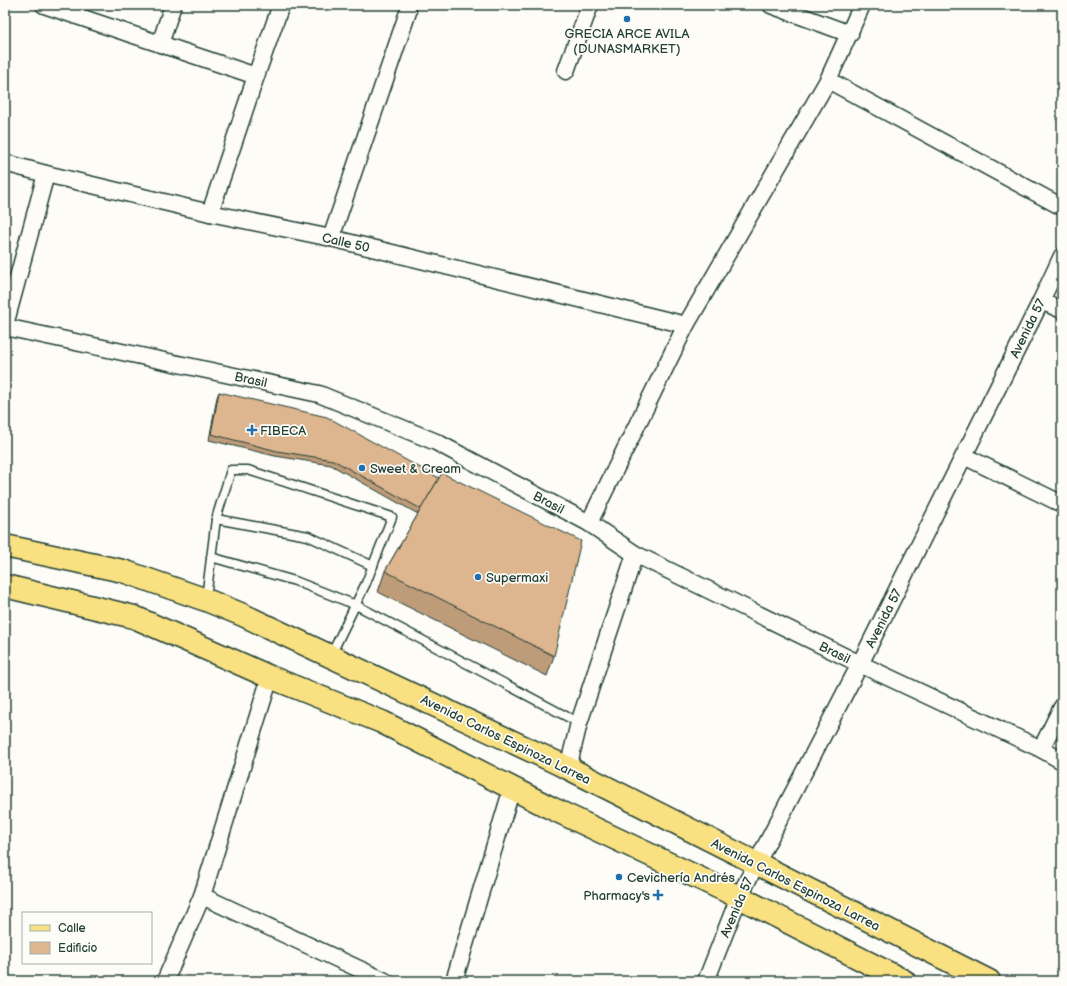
<svg xmlns="http://www.w3.org/2000/svg" width="1067" height="986" font-family="'Balsamiq Sans',sans-serif">
  <style>
    .lines { fill: none; stroke-linecap: round; stroke-linejoin: round }
    .lane-casing { stroke: #1f3d34; stroke-width: 11 }
    .street-casing { stroke: #1f3d34; stroke-width: 19 }
    .primary-casing { stroke: #1f3d34; stroke-width: 25 }
    .lane { stroke: #fdfcf7; stroke-width: 8 }
    .street { stroke: #fdfcf7; stroke-width: 16 }
    .primary { stroke: #f9e181; stroke-width: 22 }
    .wall { fill: #be9c7a; stroke: #1f3d34 }
    .building { fill: #ddb58e; stroke: #1f3d34 }
    .poi-dot { fill: #1f6fb2; stroke: #fdfcf7; stroke-width: 1.5 }
    .labels { text-anchor: middle; stroke-width: 3.5; stroke-linejoin: round; paint-order: stroke }
    .poi-label { font-size: 13px; fill: #1f3d34; stroke: #fdfcf7; text-anchor: start }
    .street-label { font-size: 13px; fill: #1f3d34; stroke: #fdfcf7 }
  </style>
  <rect width="100%" height="100%" fill="#fdfcf7"/>
  <filter id="ink" filterUnits="userSpaceOnUse"><feTurbulence type="fractalNoise" baseFrequency=".025" numOctaves="2"/><feDisplacementMap in="SourceGraphic" scale="8" xChannelSelector="R" yChannelSelector="G"/><feConvolveMatrix kernelMatrix="1 2 1 2 8 2 1 2 1" color-interpolation-filters="sRGB"/></filter>
  <g filter="url(#ink)">
    <g class="lines">
      <g class="lane-casing">
        <g id="lane">
          <path d="M216,519l92,17 65,30"/>
          <path d="M211,557l84,24 61,24 223,118"/>
          <path d="M206,598l10,-79 15,-49h17l144,47 -26,66 -35,72"/>
        </g>
      </g>
      <g class="street-casing">
        <g id="street">
          <path d="M44,5l212,71 -46,137"/>
          <path d="M771,5l79,29"/>
          <path d="M160,44l13,-39"/>
          <path d="M566,71l24,-66"/>
          <path d="M256,76l25,-71"/>
          <path d="M828,80l234,127"/>
          <path d="M5,163l41,11 164,39 121,25 355,87"/>
          <path d="M331,238l77,-226"/>
          <path d="M1041,301l21,9"/>
          <path d="M5,325l41,-151"/>
          <path d="M5,327l314,67 117,48 153,81 46,31 225,110 181,85 21,12"/>
          <path d="M964,456l98,48"/>
          <path d="M589,523l97,-198 142,-245 34,-75"/>
          <path d="M1041,749l21,-42"/>
          <path d="M568,768l11,-45 56,-169"/>
          <path d="M202,896l183,85"/>
          <path d="M165,981l37,-85 68,-219"/>
          <path d="M454,981l58,-193"/>
          <path d="M706,981l33,-84 121,-233 181,-363 21,-45"/>
        </g>
      </g>
      <g class="primary-casing">
        <g id="primary">
          <path d="M5,546l118,25 83,29 37,15 325,153 421,213"/>
          <path d="M5,586l129,31 136,60 112,45 167,85 190,90 165,84"/>
        </g>
      </g>
      <use href="#lane" class="lane"/>
      <use href="#street" class="street"/>
      <use href="#primary" class="primary"/>
    </g>
    <path class="wall" d="M219,392l220,86 115,178 -7,20 -169,-84 7,-21 33,-57 -87,-49 -56,-9 -66,-16 8,-43z"/>
    <g class="building">
      <path d="M219,392l108,25 112,61 -18,31 -88,-49 -56,-9 -66,-17z"/>
      <path d="M442,473l139,68 -27,115 -169,-85 44,-76z"/>
    </g>
  </g>
  <g class="poi-dot">
    <circle cx="627" cy="19" r="4"/>
    <path d="M250 424h4v4h4v4h-4v4h-4v-4h-4v-4h4z"/>
    <circle cx="362" cy="468" r="4"/>
    <circle cx="478" cy="577" r="4"/>
    <circle cx="619" cy="877" r="4"/>
    <path d="M656 889h4v4h4v4h-4v4h-4v-4h-4v-4h4z"/>
  </g>
  <g class="labels">
    <g class="poi-label">
      <text x="627" y="38" text-anchor="middle">GRECIA ARCE AVILA<tspan x="627" dy="15">(DUNASMARKET)</tspan></text>
      <text x="260" y="435">FIBECA</text>
      <text x="370" y="473">Sweet &amp; Cream</text>
      <text x="486" y="582">Supermaxi</text>
      <text x="627" y="882">Cevichería Andrés</text>
      <text x="650" y="900" text-anchor="end">Pharmacy's</text>
    </g>
    <g class="street-label">
      <text transform="translate(346 242) rotate(13)" y="5">Calle 50</text>
      <text transform="translate(1027 328) rotate(-64)" y="5">Avenida 57</text>
      <text transform="translate(251 379) rotate(12)" y="5">Brasil</text>
      <text transform="translate(549 502) rotate(28)" y="5">Brasil</text>
      <text transform="translate(883 618) rotate(-63)" y="5">Avenida 57</text>
      <text transform="translate(835 652) rotate(26)" y="5">Brasil</text>
      <text transform="translate(506 739) rotate(26)" y="5">Avenida Carlos Espinoza Larrea</text>
      <text transform="translate(796 884) rotate(27)" y="5">Avenida Carlos Espinoza Larrea</text>
      <text transform="translate(736 907) rotate(-67)" y="5">Avenida 57</text>
    </g>
  </g>
  <rect width="1067" height="986" fill="none" stroke="#fdfcf7" stroke-width="20"/>
  <rect x="10" y="10" width="1047" height="966" fill="none" stroke="#1f3d34" stroke-width="1.5" filter="url(#ink)"/>
  <rect x="22" y="912" width="130" height="52" fill="#fdfcf7" stroke="#a4b0a9"/>
  <rect x="30" y="925" width="20" height="6" fill="#f9e181" stroke="#a4b0a9"/>
  <text x="58" y="932" font-size="12" fill="#1f3d34">Calle</text>
  <rect x="30" y="942" width="20" height="12" fill="#ddb58e" stroke="#a4b0a9"/>
  <text x="58" y="952" font-size="12" fill="#1f3d34">Edificio</text>
</svg>
